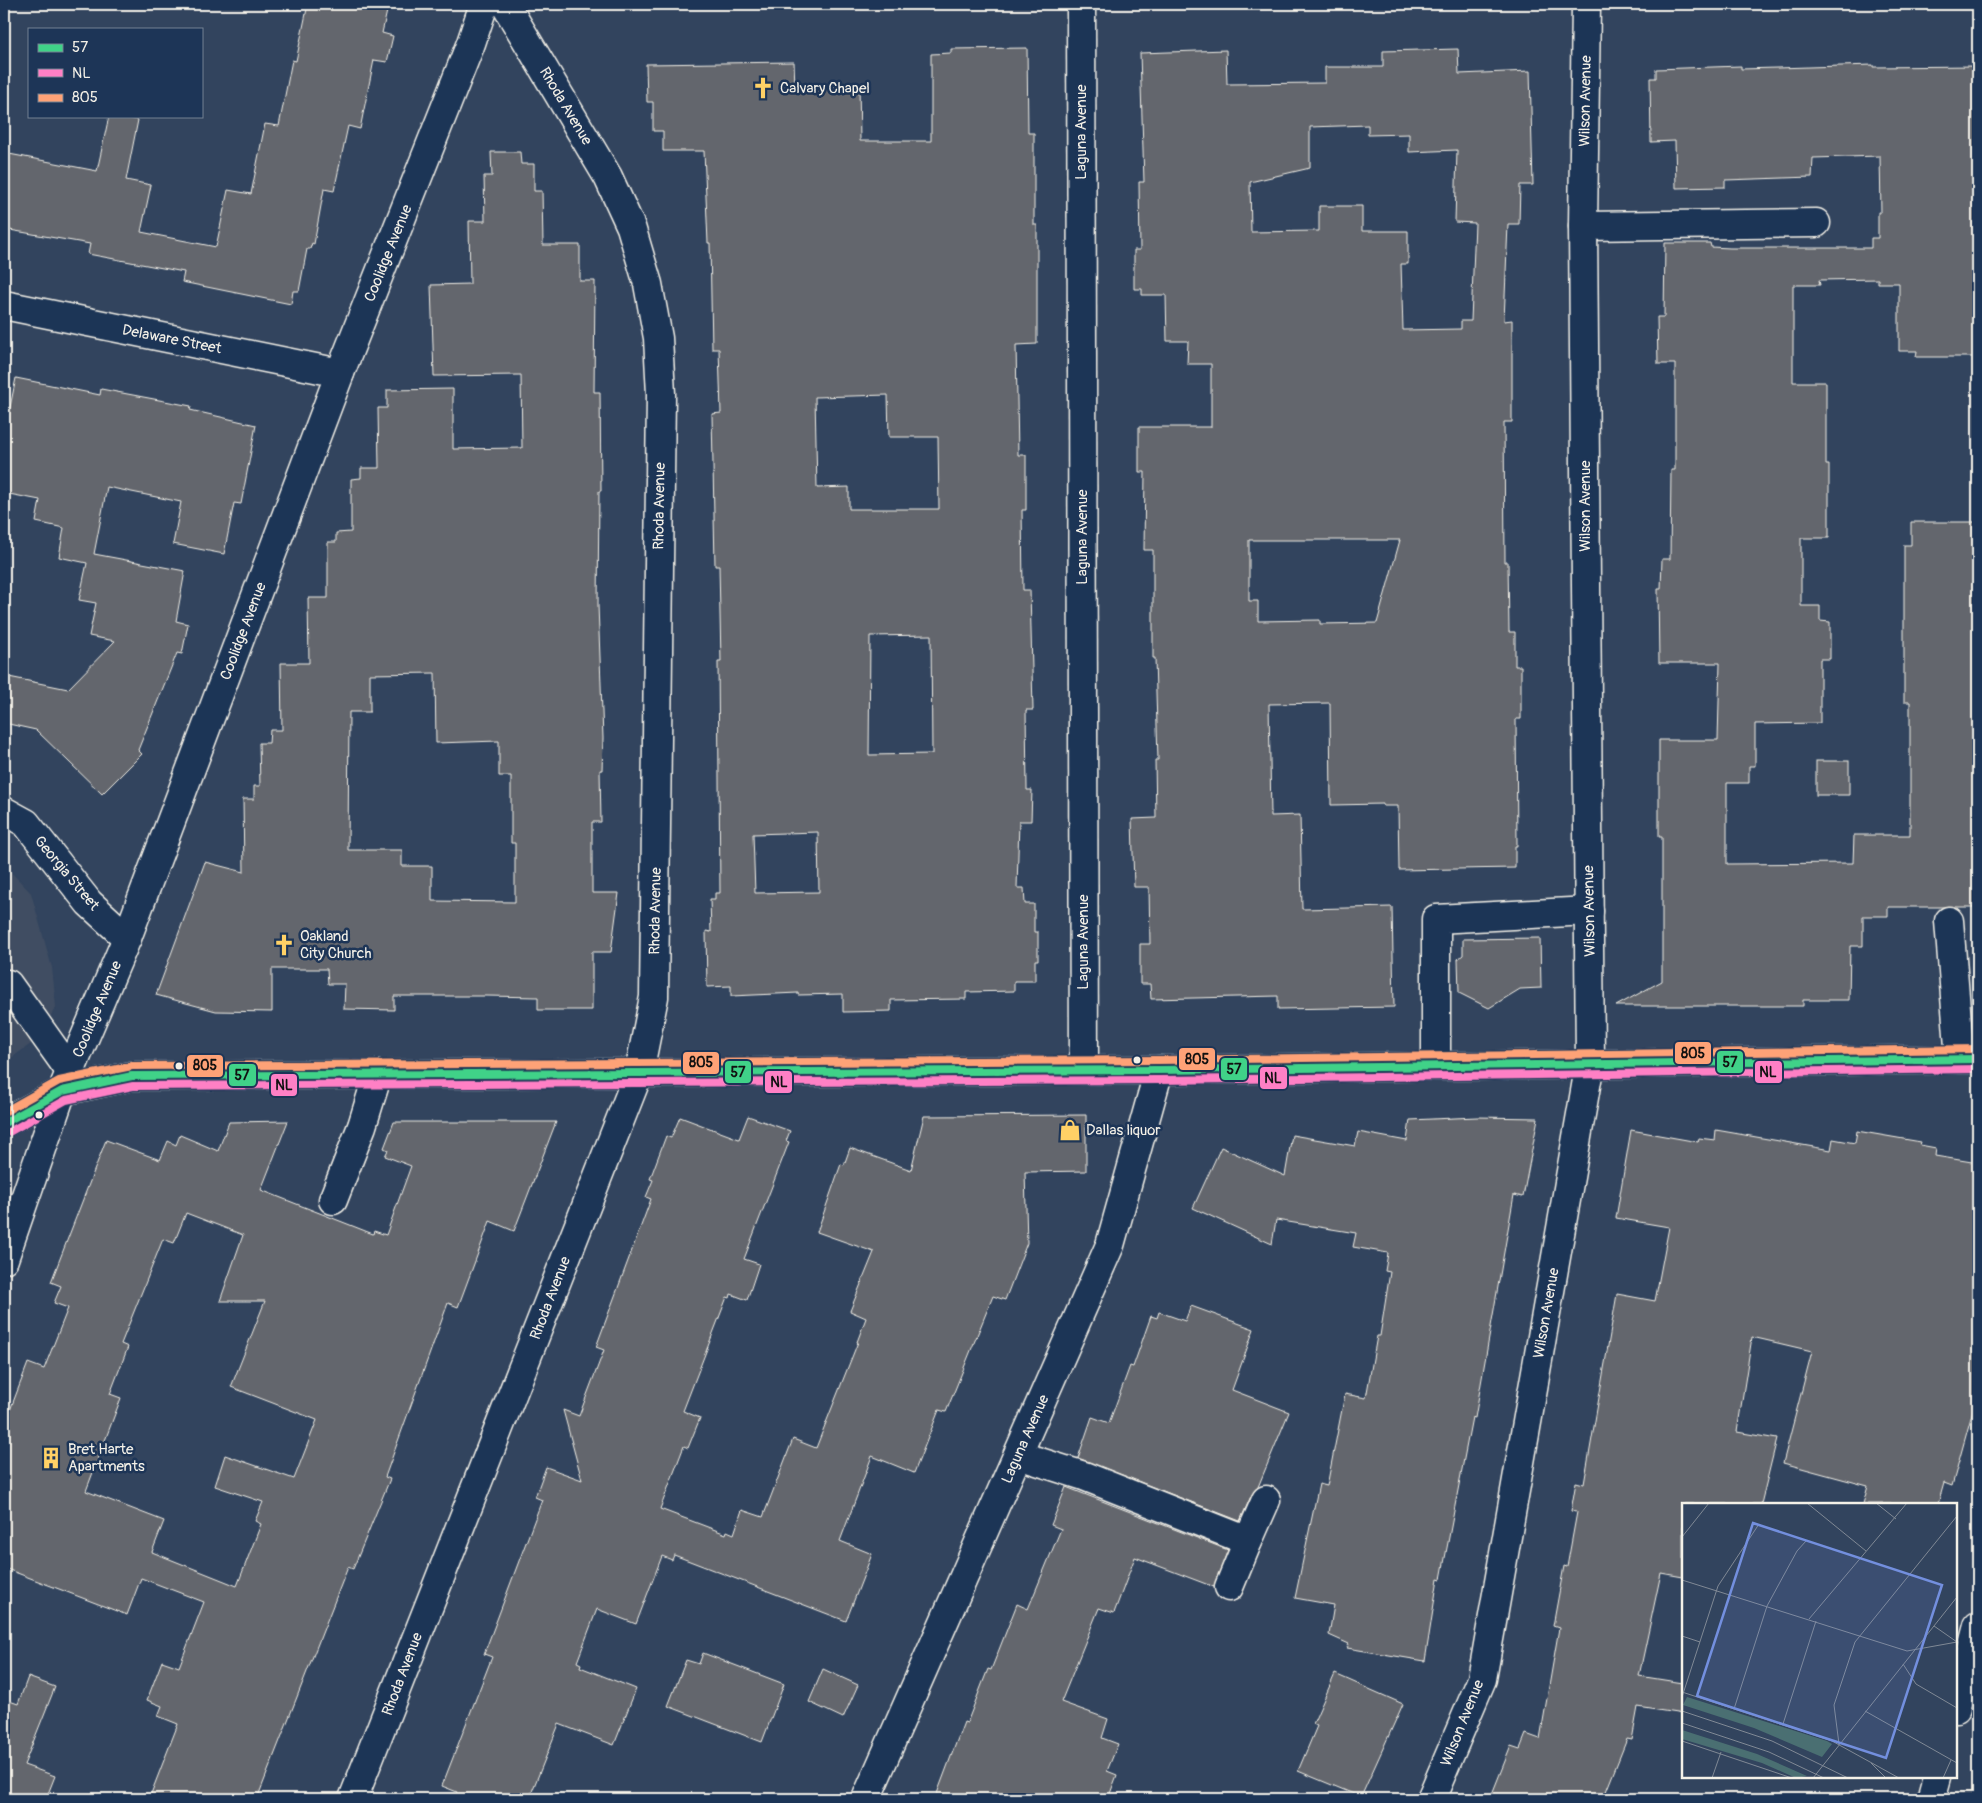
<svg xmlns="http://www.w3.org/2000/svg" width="1982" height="1803" font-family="Pangolin,sans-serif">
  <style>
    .built { fill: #414e62 }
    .building { fill: #63666d; stroke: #f4f1e8; fill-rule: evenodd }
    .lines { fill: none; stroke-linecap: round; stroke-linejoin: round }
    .minor-casing { stroke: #f4f1e8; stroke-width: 31 }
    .major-casing { stroke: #f4f1e8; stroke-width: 31 }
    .minor { stroke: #1d3557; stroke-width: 28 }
    .major { stroke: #1d3557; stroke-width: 28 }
    .bus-1-casing { stroke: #1d3557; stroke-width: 11 }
    .bus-2-casing { stroke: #1d3557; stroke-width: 11 }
    .bus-3-casing { stroke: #1d3557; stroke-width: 11 }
    .bus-1 { stroke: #40d288; stroke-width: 8 }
    .bus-2 { stroke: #ff80c5; stroke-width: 8 }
    .bus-3 { stroke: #fea277; stroke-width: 8 }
    .bus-dot { fill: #f4f1e8; stroke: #1d3557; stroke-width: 2 }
    .labels { text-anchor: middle; stroke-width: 5; stroke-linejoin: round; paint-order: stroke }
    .poi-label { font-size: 15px; fill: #f4f1e8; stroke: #1d3557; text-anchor: start }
    .street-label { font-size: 15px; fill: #f4f1e8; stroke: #1d3557 }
    .inset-road { fill: none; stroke: #808995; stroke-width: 1 }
    .view { fill: #738fde; fill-opacity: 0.15; stroke: #738fde; stroke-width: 2.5 }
    .inset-edge { fill: none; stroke: #f4f1e8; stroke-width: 2.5 }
    .line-badge { stroke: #1d3557; stroke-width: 2 }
    .pale-badge-label { font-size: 14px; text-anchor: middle; font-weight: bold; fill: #111 }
  </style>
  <rect width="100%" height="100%" fill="#32445e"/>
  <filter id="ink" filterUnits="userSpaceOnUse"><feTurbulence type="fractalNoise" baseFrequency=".02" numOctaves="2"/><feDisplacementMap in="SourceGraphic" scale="10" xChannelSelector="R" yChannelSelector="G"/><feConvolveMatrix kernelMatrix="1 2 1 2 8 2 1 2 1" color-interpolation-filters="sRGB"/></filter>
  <g filter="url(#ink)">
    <path class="built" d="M4,865l27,28 21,75 4,39 -21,34 -31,22z"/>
    <g class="building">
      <path d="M308,4h45l34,7 -5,22 11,3 -6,26 -13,-2 -14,69 -12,-3 -14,65 -10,-2 -10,55 -2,-1 -2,6h-3l-8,42h-6l-2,13 -109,-22 2,-10 -96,-18 2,-10 -86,-15v-76l93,18 12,-55h10l19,4 -12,60 25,5 -10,47 75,15 12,-57 23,4 14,-70 14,2 13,-66 4,1z"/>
      <path d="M1027,48l1,85h6v92h3v119l-21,1 2,110h8v55h-4l1,80h7l3,120h-7l1,80h5l-1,31h-12l-2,67h7l1,16h9v28h4v28h-3v21h-21v10l-48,1v7l-75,1v11l-48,1v-18l-45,1v-2l-67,3v-10l-24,1 -1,-56 5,1 -1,-33h5v-6h5l-2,-231h3l-2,-96h-4l-3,-152 9,-1 -2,-64h-7l-2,-106h-2l-4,-92h-41v-20h-10v-29h-6l-1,-38 148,-2 1,25 64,-2 1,56h71v-87l20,-1v-4zM888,395l1,42h49l1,72h-90v-22l-32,1 -2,-91zM931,635l1,119 -63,1 1,-119zM818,832l1,60 -64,1 -2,-59z"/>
      <path d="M1458,49l1,25 71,-3 3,114h-13l-1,39h-11l-4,97 8,-1v102h-8l1,140h3l1,70h6v34h6v53h-5l1,127h-2v22l-116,2 -1,-64h-15v-2l-52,1 -1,-102 -61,1 2,112 29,-1 2,94 90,-2 2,100 -116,2v-13l-127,3 -1,-15h-10v-40h10l-1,-57h-15l-2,-68 24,-1 -1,-58h3l-3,-102h-2v-108h-9l1,-78h-6v-45h72v-63h-24l1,-23h-21l-1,-46h-24v-6h-8v-39h6l-1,-68h5l-4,-129 86,-3 1,34 98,-1v-16h58v-16zM1368,125v10l41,-1v18l48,-2 -2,72 20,1 -4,98h-10v8l-58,1 -2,-66h7v-33h-46v-25h-43v25l-68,1 -1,-50 60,-14v-41zM1249,540h151l-23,83 -57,1v-4l-62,1v-20h-9z"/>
      <path d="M1873,65v2l105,-1v291h-62l1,-6h-18v-68h-21v-4l-59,1 1,5h-27v97h33v83h3v73h-28v68h19v15l10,1v37h-10v64l-65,1v42h-6v17h-22v81l126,-1 1,-28h56v-133h-6v-157h7v-23h67v385h-90v9h-25v30h-13l-1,54h-46v6h-187l46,-25v-144h-3v-97h59l2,-77h-61l-1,-74h3l1,-30h8l1,-89h4v-106h-17l-1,-47h7l1,-74h45l1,4 19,1h141v-10h7v-26h3l-1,-56 -67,2 -1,19 -87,3v7l-49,1 -1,-47 -24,1 -1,-64h6v-9l85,-3v3l36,-1z"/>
      <path d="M491,152h29l1,12h13v27h8l1,54h37v36h15l-1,111h6l1,99h-2l-1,114 5,133 -1,32h-2l1,52h-9v71h27l-8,59h-19v58h-54v-13l-51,-1h-93v14l-50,-1 1,-25h-17l-1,-15h-55v43l-56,-1 -60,-16 49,-133 39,10 -1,-73h11v-13h6l-1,-43h10l1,-13h12l-1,-67h28l-1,-65h20v-56h8v-9l15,-1v-53l10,-1v-10h18l-1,-60h9v-18l66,-1v60l69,-1 -1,-73 -87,1 -3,-91 39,-1 -1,-63h16l-1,-45h8zM435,673l1,70 63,-2v35h12v67h4v59l-83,-1v-35h-30v-16h-54l1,-138h21v-38z"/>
      <path d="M16,378l84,17 1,-6 90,17 -1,4 66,15 -15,79 -7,-1 -10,51 -51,-10 8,-42 -74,-15 -13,67 91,17 -9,50 12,3 -6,30 -5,-1 -39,97 4,4 -40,40 -66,-64 -32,-7v-47l64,13 47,-48 -26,-5 7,-33 -17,-3 8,-37 -28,-6 5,-29 -28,-6 4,-22 -36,-7v-57z"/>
      <rect x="1816" y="761" width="33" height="34"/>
      <path d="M1540,938l1,50 -21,1 -31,19 -30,-15 -1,-34 5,-4v-16z"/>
      <path d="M1086,1115v56l-61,1 2,71 -22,57 -12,-4 -47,116 -7,-2 -25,63 -42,-17 -32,85 32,13 -26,67 -172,-66 -2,5 -10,-4 -26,68 -39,-15 -20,53 4,2 -1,3 56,22 -22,56 -55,-21 -30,75h-75l3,-7 -15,-6 50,-129 -8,-3 58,-154 -7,-3 11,-30 36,13 -19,-70 16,6 25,-66 -8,-3 55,-148 -5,-2 7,-17 -3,-1 16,-43 5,2 9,-21 59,22 9,-23 42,15 -4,10 3,1 -45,117 15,5 -12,36 -16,-6 -1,4 -3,-1 -44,114 17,7 -12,30 -4,-2 -24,63 66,25 1,-3 7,3 8,-24 21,7 30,-78 23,9 42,-106h-1l9,-24 -16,-7 24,-59 -57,-20 24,-68 3,1 6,-17 61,22 13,-54z"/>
      <path d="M1477,1117l61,1 -15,79 -9,-2 -39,223 -3,-1 -31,162 -3,-1 -13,83 -78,-13 2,-4 -20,-9 5,-30 -39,-7 24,-114 8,2 18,-92 21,4 11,-62h3l10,-64 -5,-1 3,-18 -35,-6 3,-14 -80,-13 -4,24 -79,-36 28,-61 64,29 7,-41 63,11 3,-14 49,9 3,-21z"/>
      <path d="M288,1121l-27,69 112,44 1,-3 12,4 25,-69 -26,-10 3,-6 -4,-2 10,-26h162l-42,109 -24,-10 -32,86 -10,-4 -63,174 5,2 -37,90 -5,-2 -91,232h-108l29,-75 -20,-8 4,-10 -15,-6 15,-39 17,6 25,-65 -63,-24 -14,37 -123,-47v-142l24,-63 16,6 24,-61 -14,-5 7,-17 -10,-4 55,-142 54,20 8,-19 8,4 4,-10 38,16 11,-29zM186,1213l57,22 -23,66h45l-34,86 86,33 -23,59 -69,-24 -10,31 48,16 -8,19 6,3 -24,62 -85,-34 12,-31 -78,-30 35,-93 -11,-4 18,-47 -7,-3 42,-105 11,4z"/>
      <path d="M1631,1130l67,12 1,-4 16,2 1,-10 115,20 2,-11 22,4 2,-12 64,11 -1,3 16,3 -1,8 43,7v229l-26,94 -8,-3 -6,21h-75l5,-18 -85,-23 29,-112 -60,-14 -15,95 40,7 -16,65h-78v73l-22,-4 -22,103 44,7v31l-45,-7 -6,33 -5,-1 -24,60h-113l21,-53 9,3 6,-15 14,5 19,-111 -6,-2 11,-60 3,1 10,-55 -6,-1 5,-29 8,2 33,-190 38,7 14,-74 -53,-9z"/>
      <path d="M1191,1306l63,23 -22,61 57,22 -31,75 -6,7 -12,27 -162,-63 14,-41 17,6 21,-57 3,1 18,-51 6,2 2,-6 26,9z"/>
      <path d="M1066,1487l162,63 -14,37 -79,-30 -21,56 -15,-5 -38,94 47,17 -6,19 16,6 -11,27 10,4 -9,24h-173l29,-77 3,1 21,-54 3,1 26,-66 11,5 33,-80 -10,-4z"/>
      <path d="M703,1653l81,31 -22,58 -94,-36 18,-46 13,4z"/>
      <path d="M823,1669l35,16 -15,33 -34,-16z"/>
      <path d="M1335,1674l68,30 -42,93 -63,-26 19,-45 -4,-2z"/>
      <path d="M28,1677l27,10 -31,78 31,11 -9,23h-42v-100l14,5z"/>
    </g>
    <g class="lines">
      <g class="minor-casing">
        <g id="minor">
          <path d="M1081,4l3,1066"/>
          <path d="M1583,226l233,-3"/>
          <path d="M4,305l336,68"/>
          <path d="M4,811l22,12 63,80 38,35"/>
          <path d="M1949,921l11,138"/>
          <path d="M4,987l4,-3 62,87"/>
          <path d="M1436,1065v-146l153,-8"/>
          <path d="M333,1200l29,-74 16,-52"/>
          <path d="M4,1259l58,-168 65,-153 213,-565 131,-330 13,-39"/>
          <path d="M1018,1455l66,21 164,65 -19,46"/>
          <path d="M1248,1541l18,-41"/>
          <path d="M1956,1708l22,-82"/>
          <path d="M353,1799l286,-727 15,-75 7,-603 -3,-56 -10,-54 -17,-57 -23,-50 -103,-173"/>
          <path d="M866,1799l244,-554 49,-175"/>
          <path d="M1431,1799l51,-120 108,-616 -7,-837 3,-222"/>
          <path d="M1931,1799l6,-22"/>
        </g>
      </g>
      <g class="major-casing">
        <path id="major" d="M4,1123l58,-32 70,-15 1027,-6 819,-11"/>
      </g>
      <use href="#minor" class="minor"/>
      <use href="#major" class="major"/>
      <g class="bus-1-casing">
        <path id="bus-1" d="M4,1123l58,-32 70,-15 1027,-6 819,-11"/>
      </g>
      <g class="bus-2-casing">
        <path id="bus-2" d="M9,1132l57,-32 67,-14 1026,-6 819,-11"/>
      </g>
      <g class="bus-3-casing">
        <path id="bus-3" d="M4,1112l55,-31 73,-15 1027,-6 819,-11"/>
      </g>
      <use href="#bus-1" class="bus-1"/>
      <use href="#bus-2" class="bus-2"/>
      <use href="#bus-3" class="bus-3"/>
    </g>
  </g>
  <defs>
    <g id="church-bare" transform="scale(1.725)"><path d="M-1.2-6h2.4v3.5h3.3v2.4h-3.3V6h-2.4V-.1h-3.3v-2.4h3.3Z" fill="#ffd166" stroke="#1d3557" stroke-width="2.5" paint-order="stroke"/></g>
    <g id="shop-bare" transform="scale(1.725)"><path d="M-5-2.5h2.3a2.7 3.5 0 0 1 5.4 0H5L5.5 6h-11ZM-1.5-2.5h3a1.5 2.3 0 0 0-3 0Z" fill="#ffd166" stroke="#1d3557" stroke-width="2.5" paint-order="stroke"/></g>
    <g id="building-bare" transform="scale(1.725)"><path d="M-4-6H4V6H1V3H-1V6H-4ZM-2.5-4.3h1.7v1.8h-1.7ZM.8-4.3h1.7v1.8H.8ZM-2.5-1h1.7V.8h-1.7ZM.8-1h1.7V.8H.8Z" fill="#ffd166" stroke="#1d3557" stroke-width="2.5" paint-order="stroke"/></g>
  </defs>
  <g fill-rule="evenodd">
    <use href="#church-bare" x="763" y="88"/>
    <use href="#church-bare" x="284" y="945"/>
    <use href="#shop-bare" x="1070" y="1130"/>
    <use href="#building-bare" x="51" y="1458"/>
  </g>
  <g class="bus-dot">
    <circle cx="1137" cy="1060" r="4.5"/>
    <circle cx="179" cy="1066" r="4.5"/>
    <circle cx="39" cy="1115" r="4.5"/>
  </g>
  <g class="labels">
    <g class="poi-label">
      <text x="780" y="93">Calvary Chapel</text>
      <text x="300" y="941">Oakland<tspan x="300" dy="17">City Church</tspan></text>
      <text x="1086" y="1135">Dallas liquor</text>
      <text x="68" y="1454">Bret Harte<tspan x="68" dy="17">Apartments</tspan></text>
    </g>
    <g class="street-label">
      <text transform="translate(1585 101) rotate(-89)" y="5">Wilson Avenue</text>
      <text transform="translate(566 106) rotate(59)" y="5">Rhoda Avenue</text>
      <text transform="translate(1081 132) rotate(-90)" y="5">Laguna Avenue</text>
      <text transform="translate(388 253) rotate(-68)" y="5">Coolidge Avenue</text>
      <text transform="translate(172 339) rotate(11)" y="5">Delaware Street</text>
      <text transform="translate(659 506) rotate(-89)" y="5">Rhoda Avenue</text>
      <text transform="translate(1585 506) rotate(-90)" y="5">Wilson Avenue</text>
      <text transform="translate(1082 537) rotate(-90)" y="5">Laguna Avenue</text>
      <text transform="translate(243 631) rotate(-69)" y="5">Coolidge Avenue</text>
      <text transform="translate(67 873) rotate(50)" y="5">Georgia Street</text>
      <text transform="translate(655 911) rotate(-89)" y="5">Rhoda Avenue</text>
      <text transform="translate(1589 911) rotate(-91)" y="5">Wilson Avenue</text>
      <text transform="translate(1083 942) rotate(-90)" y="5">Laguna Avenue</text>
      <text transform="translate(97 1009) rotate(-67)" y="5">Coolidge Avenue</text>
      <text transform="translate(550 1298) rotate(-69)" y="5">Rhoda Avenue</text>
      <text transform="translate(1546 1313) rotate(-80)" y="5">Wilson Avenue</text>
      <text transform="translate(1025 1439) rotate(-66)" y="5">Laguna Avenue</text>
      <text transform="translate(402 1674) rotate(-69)" y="5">Rhoda Avenue</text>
      <text transform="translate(1462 1723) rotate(-68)" y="5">Wilson Avenue</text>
    </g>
  </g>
  <g transform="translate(1682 1503)">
    <rect width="275" height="275" fill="#32445e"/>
    <path d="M5,194l140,44 5,3 -10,13 -68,-29 -71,-23zM0,227l75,24 50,22 -11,2 -34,-15 -80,-24z" fill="#4a6f72"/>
    <path class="inset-road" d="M125,0l59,48M194,0l20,16M0,34l27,-34M0,77l225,71 50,-9M127,116l98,-116M252,123l23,16M0,133l18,6M221,161l13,20 41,24M0,189l150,49 67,37M0,194l36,-111 41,-62M52,206l33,-103 30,-55 9,-10M0,208l90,30 76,37M183,208l92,52M0,220l87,29 55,26M101,221l33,-103M0,238l110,37M157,241l-5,-39 21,-63 102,-126M189,260l15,15M30,275l9,-26M131,275l144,-181M261,275l8,-18"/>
    <path class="view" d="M71,20l189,62 -56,173 -189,-62z"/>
    <rect width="275" height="275" class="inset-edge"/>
  </g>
  <g class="line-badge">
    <rect x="1674" y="1041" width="38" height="24" rx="5" fill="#fea277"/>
    <rect x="1178" y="1047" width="38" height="24" rx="5" fill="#fea277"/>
    <rect x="1716" y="1050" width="28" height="24" rx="5" fill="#40d288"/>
    <rect x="682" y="1051" width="38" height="24" rx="5" fill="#fea277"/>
    <rect x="186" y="1054" width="38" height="24" rx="5" fill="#fea277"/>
    <rect x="1220" y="1057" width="28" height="24" rx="5" fill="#40d288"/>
    <rect x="1754" y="1060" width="29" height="24" rx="5" fill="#ff80c5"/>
    <rect x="724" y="1060" width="28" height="24" rx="5" fill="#40d288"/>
    <rect x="228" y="1063" width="29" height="24" rx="5" fill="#40d288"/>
    <rect x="1259" y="1066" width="29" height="24" rx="5" fill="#ff80c5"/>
    <rect x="764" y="1070" width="29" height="24" rx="5" fill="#ff80c5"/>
    <rect x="270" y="1073" width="28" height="24" rx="5" fill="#ff80c5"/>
  </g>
  <g class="pale-badge-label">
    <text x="1693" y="1058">805</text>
    <text x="1197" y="1064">805</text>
    <text x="1730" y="1067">57</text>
    <text x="701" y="1067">805</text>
    <text x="205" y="1070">805</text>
    <text x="1234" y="1074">57</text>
    <text x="1768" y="1077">NL</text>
    <text x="738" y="1077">57</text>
    <text x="242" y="1080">57</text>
    <text x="1273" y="1083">NL</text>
    <text x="779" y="1087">NL</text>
    <text x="284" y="1090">NL</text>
  </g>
  <rect width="1982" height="1803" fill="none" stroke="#1d3557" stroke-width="20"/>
  <rect x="10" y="10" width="1962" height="1783" fill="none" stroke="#f4f1e8" stroke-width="2" filter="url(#ink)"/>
  <rect x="28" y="28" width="175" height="90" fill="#1d3557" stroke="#738091"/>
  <rect x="38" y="44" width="25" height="8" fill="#40d288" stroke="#738091"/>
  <text x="72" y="52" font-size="15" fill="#f4f1e8">57</text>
  <rect x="38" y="69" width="25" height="8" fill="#ff80c5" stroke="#738091"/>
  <text x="72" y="78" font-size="15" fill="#f4f1e8">NL</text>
  <rect x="38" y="94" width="25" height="8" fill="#fea277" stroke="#738091"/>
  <text x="72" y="102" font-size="15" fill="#f4f1e8">805</text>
</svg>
